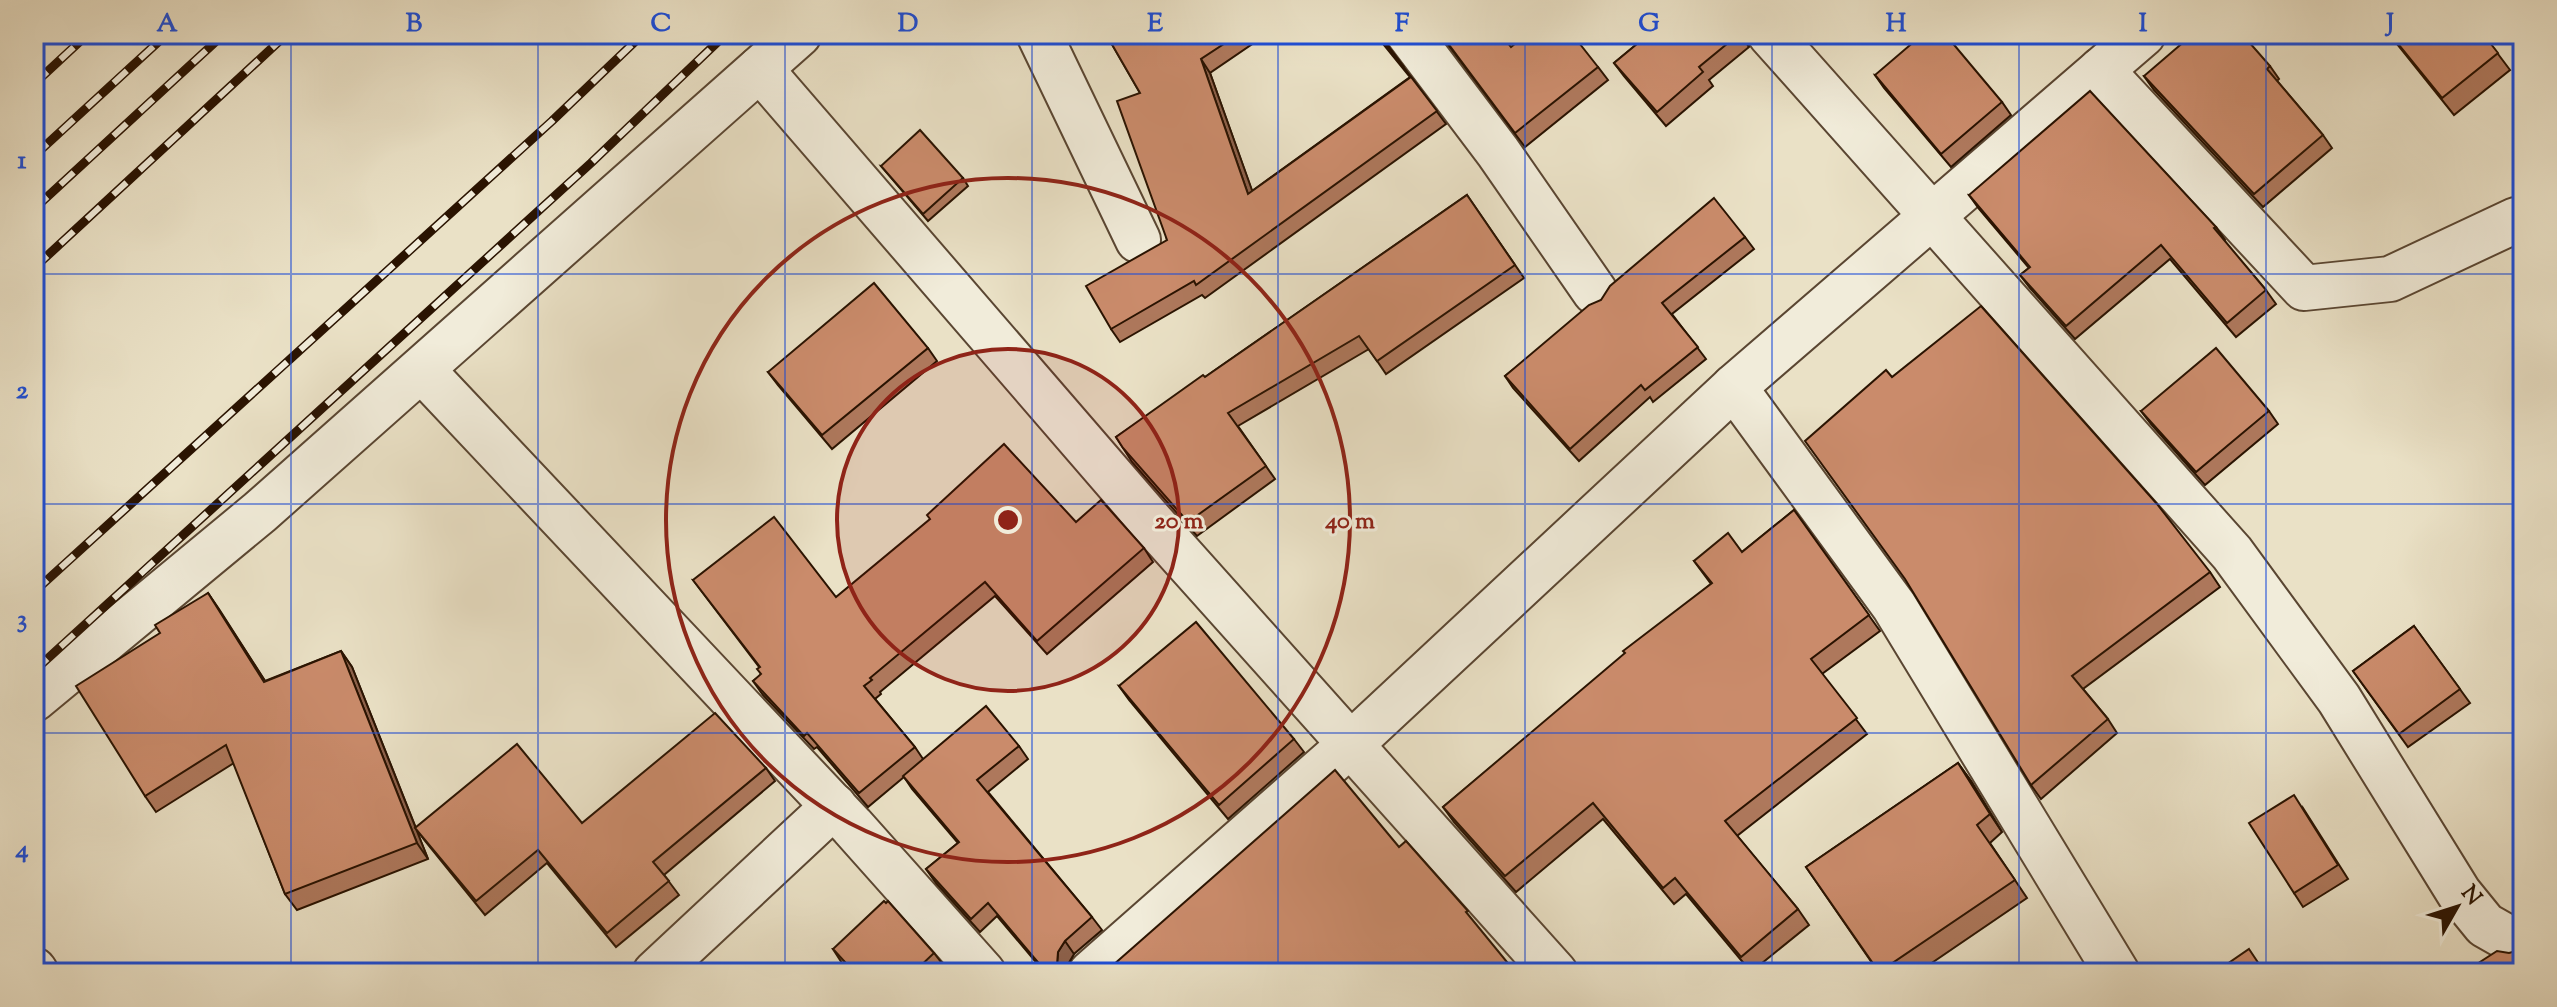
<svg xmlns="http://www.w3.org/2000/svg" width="2557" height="1007" font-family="'Sorts Mill Goudy',serif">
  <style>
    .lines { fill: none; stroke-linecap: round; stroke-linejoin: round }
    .minor-casing { stroke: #5a4632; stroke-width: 48 }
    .minor { stroke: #f1ecda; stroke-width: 44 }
    .rail-casing { stroke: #2a1301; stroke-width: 9 }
    .rail { stroke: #f1ecda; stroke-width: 6; stroke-dasharray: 18; stroke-linecap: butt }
    .wall { fill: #ae785c; stroke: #2a1301; stroke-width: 2 }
    .shaded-wall { fill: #8d614b; stroke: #2a1301; stroke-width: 2 }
    .building { fill: #ca8b6b; stroke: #2a1301; stroke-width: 2 }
    .grid { fill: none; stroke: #1d4ed8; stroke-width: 2; stroke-opacity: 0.55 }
    .ring { fill: none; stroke: #8f2418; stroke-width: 4 }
    .centre { fill: #8f2418; stroke: #f1ecda; stroke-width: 4 }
    .ring-label { font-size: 24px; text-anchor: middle; font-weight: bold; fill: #8f2418; stroke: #f1ecda; stroke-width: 6; stroke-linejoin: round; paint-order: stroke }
    .neatline { fill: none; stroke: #1d4ed8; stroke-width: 3 }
    .grid-label { font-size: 26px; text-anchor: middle; font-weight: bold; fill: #1d4ed8 }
  </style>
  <rect width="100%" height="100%" fill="#eae1c6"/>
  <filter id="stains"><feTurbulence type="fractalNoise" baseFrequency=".0025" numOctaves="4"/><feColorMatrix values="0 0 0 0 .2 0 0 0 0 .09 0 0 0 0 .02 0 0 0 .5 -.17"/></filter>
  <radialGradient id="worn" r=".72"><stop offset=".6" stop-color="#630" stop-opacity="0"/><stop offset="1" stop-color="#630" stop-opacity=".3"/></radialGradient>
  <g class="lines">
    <g class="minor-casing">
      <g id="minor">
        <path d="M1039,34l99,206"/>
        <path d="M1409,34l89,118 97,140"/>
        <path d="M1770,34l462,519 107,146 120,194 26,32 30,17 8,-1"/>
        <path d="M760,69l394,456 401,448"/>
        <path d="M2101,70l203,218 86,-9 126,-59 7,3"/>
        <path d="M422,370l430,456 131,147"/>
        <path d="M1734,387l160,219 223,367"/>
        <path d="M34,699l226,-187 539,-478"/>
        <path d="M34,970l2,3"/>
        <path d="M655,973l179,-167"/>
        <path d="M1091,973l260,-229 383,-357 409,-353"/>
      </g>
    </g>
    <use href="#minor" class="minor"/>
    <g class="rail-casing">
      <g id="rail">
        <path d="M34,84l54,-50"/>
        <path d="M34,156l133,-122"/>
        <path d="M34,209l190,-175"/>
        <path d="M34,268l253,-234"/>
        <path d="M34,592l518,-471 91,-87"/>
        <path d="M34,671l557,-508 135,-129"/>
      </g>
    </g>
    <use href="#rail" class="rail"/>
  </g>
  <g class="wall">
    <path d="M1106,34h161l-57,39 42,118 158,-114 -35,-43h10l-1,4 4,8 58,78 -241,174 -3,-3 -82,47 -9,-13 56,-89 -27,-147z"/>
    <path d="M1440,34l71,13 87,20 10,13 -83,67z"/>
    <path d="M1649,34h97l-1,4 4,9 -40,33 4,6 -47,40 -42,-50 -10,-13z"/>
    <path d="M2389,34h94l27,36 -56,45z"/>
    <path d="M2270,66l9,13 -2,2 46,54 9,13 -69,59 -109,-117 -10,-14z"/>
    <path d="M1875,75l127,27 9,13 -60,52 -67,-79z"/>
    <path d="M881,166l82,12 5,8 -40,35z"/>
    <path d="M1467,195l57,83 -138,96 -17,-25 -131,77 37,53 -78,57 -65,-74 -16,-25 89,-60z"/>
    <path d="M1969,195l247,32 9,13 -1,1 42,49 10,14 -40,33 -66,-78 -95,80 -45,-51 -10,-13 9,-7 -50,-59z"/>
    <path d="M1745,237l9,12 -82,65 34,45 -53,43 -3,-5 -71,64 -66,-73 -8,-12 96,-76z"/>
    <path d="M928,348l9,13 -105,88 -54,-64 -10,-13z"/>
    <path d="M1892,377l318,195 10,15 -137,102 25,30 9,14 -76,66 -10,-14z"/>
    <path d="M2141,411h128l9,13 -73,61 -54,-61z"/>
    <path d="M1794,510l86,121 -58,43 45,60 -130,102 61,73 11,16 -58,47 -65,-78 -12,10 -71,-85 -87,73 -62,-70 -11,-15 268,-223 -17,-23 48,-9z"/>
    <path d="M1076,522l68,26 9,14 -106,92 -52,-58 -115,96 1,2 -6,5 40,48 8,12 96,-13 9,13 -40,33 104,125 10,13 -28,24 -7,12v7h-22l-48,-57 -17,16 -44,-49 -10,-14 32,-26 -46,-54 -8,-12 -36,30 -51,-60 -3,2 -51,-54 -10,-14 8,-6 -2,-8 -66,-87 143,17z"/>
    <path d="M208,593l57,88 76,-30 11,16 64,161 166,-5 184,-55 9,13 -111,94 15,20 -63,52 -69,-84 -62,52 -60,-74 -9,-12 12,30 -131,51 -12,-16 -51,-131 -78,49 -11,-16 15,-163z"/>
    <path d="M2414,626l56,77 -62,44 -55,-76z"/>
    <path d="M1119,686l175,53 10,13 -76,67 -99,-119z"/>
    <path d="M1958,763l13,18 31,51 -12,11 37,55 -110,75h-38l-73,-106z"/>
    <path d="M2303,808l45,71 -45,28 -9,-14z"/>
    <path d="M833,949l101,4 10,13 -8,7h-84l-10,-10z"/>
  </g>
  <g class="shaded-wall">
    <path d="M1379,34h6l-1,4 5,10z"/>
    <path d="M1740,34h6l-1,4 4,9z"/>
    <path d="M1201,59l9,14 48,134 -10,-13z"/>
    <path d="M208,593l11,16 57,89 -12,-16z"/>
    <path d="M341,651l11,16 76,192 -11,-16z"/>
    <path d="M1958,763l13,18 31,51 -12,-18z"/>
    <path d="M1065,941l9,13 -7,12v7h-6l-4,-8 1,-13z"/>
  </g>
  <g class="building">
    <path d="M1106,34h133l-38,25 47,135 163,-117 26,34 -241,174 -2,-4 -83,48 -25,-43 81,-46 -50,-139 23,-8z"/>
    <path d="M1377,34h2l25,33z"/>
    <path d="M1441,34h60l10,13 16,-13h45l26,33 -83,66z"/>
    <path d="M1649,34h90l-40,33 4,5 -46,40 -43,-49z"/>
    <path d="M1923,34h22l57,68 -61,52 -66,-79z"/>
    <path d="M2193,34h49l28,32 -3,3 56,66 -69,59 -110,-118z"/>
    <path d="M2390,34h93l15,19 -56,45z"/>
    <path d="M2090,91l126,136 -2,1 52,62 -39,33 -66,-78 -95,81 -46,-51 10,-8 -61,-72z"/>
    <path d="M920,130l43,48 -40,36 -42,-48z"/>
    <path d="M1467,195l48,70 -138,96 -18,-25 -131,77 38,53 -78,56 -65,-74 -7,-11 87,-62 2,2z"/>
    <path d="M1714,198l31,39 -83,66 36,44 -53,43 -4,-5 -71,64 -65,-73 84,-71 12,-5 9,-14z"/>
    <path d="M874,283l54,65 -106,87 -54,-63z"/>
    <path d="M1981,306l176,198 53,68 -138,104 36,43 -77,66 -126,-206 -100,-138 81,-71 6,7z"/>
    <path d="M2216,348l53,63 -73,61 -55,-61z"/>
    <path d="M1004,444l72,78 25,-22 43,48 -107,93 -52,-59 -115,96 2,2 -8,6 51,61 -56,46 -52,-60 -3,3 -51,-55 8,-7 -4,-5 3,-2 -67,-87 81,-63 62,80 94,-78 -3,-4z"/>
    <path d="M1794,510l75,105 -58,44 46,59 -132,103 73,88 -57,48 -66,-79 -12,10 -70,-85 -88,73 -62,-69 182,-154 -2,-2 89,-68 -18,-22 34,-28 14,19z"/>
    <path d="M208,593l56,89 77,-31 76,192 -132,51 -59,-149 -81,51 -69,-110 84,-53 -5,-8z"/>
    <path d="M1196,622l98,117 -75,66 -100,-119z"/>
    <path d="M2414,626l46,63 -61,45 -46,-63z"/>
    <path d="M986,706l33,40 -42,34 115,137 -27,24 -7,11 -1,13 4,8h-14l-59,-70 -17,16 -45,-50 33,-27 -56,-66z"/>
    <path d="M715,713l51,55 -113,94 16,19 -62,52 -69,-83 -62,51 -61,-73 102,-84 65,79z"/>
    <path d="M1958,763l32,51 -13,11 38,55 -136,92 -73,-105z"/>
    <path d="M1335,770l64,77 7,-6 62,70 -2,1 50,61h-412z"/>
    <path d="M2294,795l44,70 -44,28 -45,-70z"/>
    <path d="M884,901l2,2 2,-2 46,52 -21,20h-58l-22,-24z"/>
    <path d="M2249,949l16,24h-51z"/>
    <path d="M2523,949v24h-60l34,-22 12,2z"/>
  </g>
  <path class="grid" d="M291,34v939M538,34v939M785,34v939M1032,34v939M1278,34v939M1525,34v939M1772,34v939M2019,34v939M2266,34v939M34,274h2489M34,504h2489M34,733h2489"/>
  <circle cx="1008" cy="520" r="171" fill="#8f2418" fill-opacity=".12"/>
  <g class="ring">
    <circle cx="1008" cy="520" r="171"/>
    <circle cx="1008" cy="520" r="342"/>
  </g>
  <circle cx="1008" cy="520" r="12" class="centre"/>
  <g class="ring-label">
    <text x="1179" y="528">20 m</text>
    <text x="1350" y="528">40 m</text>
  </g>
  <rect width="2557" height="1007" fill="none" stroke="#eae1c6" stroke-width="88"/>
  <g transform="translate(2457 907) rotate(51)" stroke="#f1ecda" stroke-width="6" paint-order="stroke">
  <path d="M0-6L14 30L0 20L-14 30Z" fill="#2a1301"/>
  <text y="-12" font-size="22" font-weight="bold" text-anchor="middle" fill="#2a1301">N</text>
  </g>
  <rect x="44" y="44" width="2469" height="919" class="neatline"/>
  <g class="grid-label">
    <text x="167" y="31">A</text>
    <text x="414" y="31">B</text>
    <text x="661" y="31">C</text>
    <text x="908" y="31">D</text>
    <text x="1155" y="31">E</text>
    <text x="1402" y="31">F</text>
    <text x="1649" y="31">G</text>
    <text x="1896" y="31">H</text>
    <text x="2143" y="31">I</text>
    <text x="2390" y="31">J</text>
    <text x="22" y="168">1</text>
    <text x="22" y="398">2</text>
    <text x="22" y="627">3</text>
    <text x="22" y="857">4</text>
  </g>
  <rect width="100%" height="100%" filter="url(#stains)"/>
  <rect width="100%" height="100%" fill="url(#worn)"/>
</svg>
